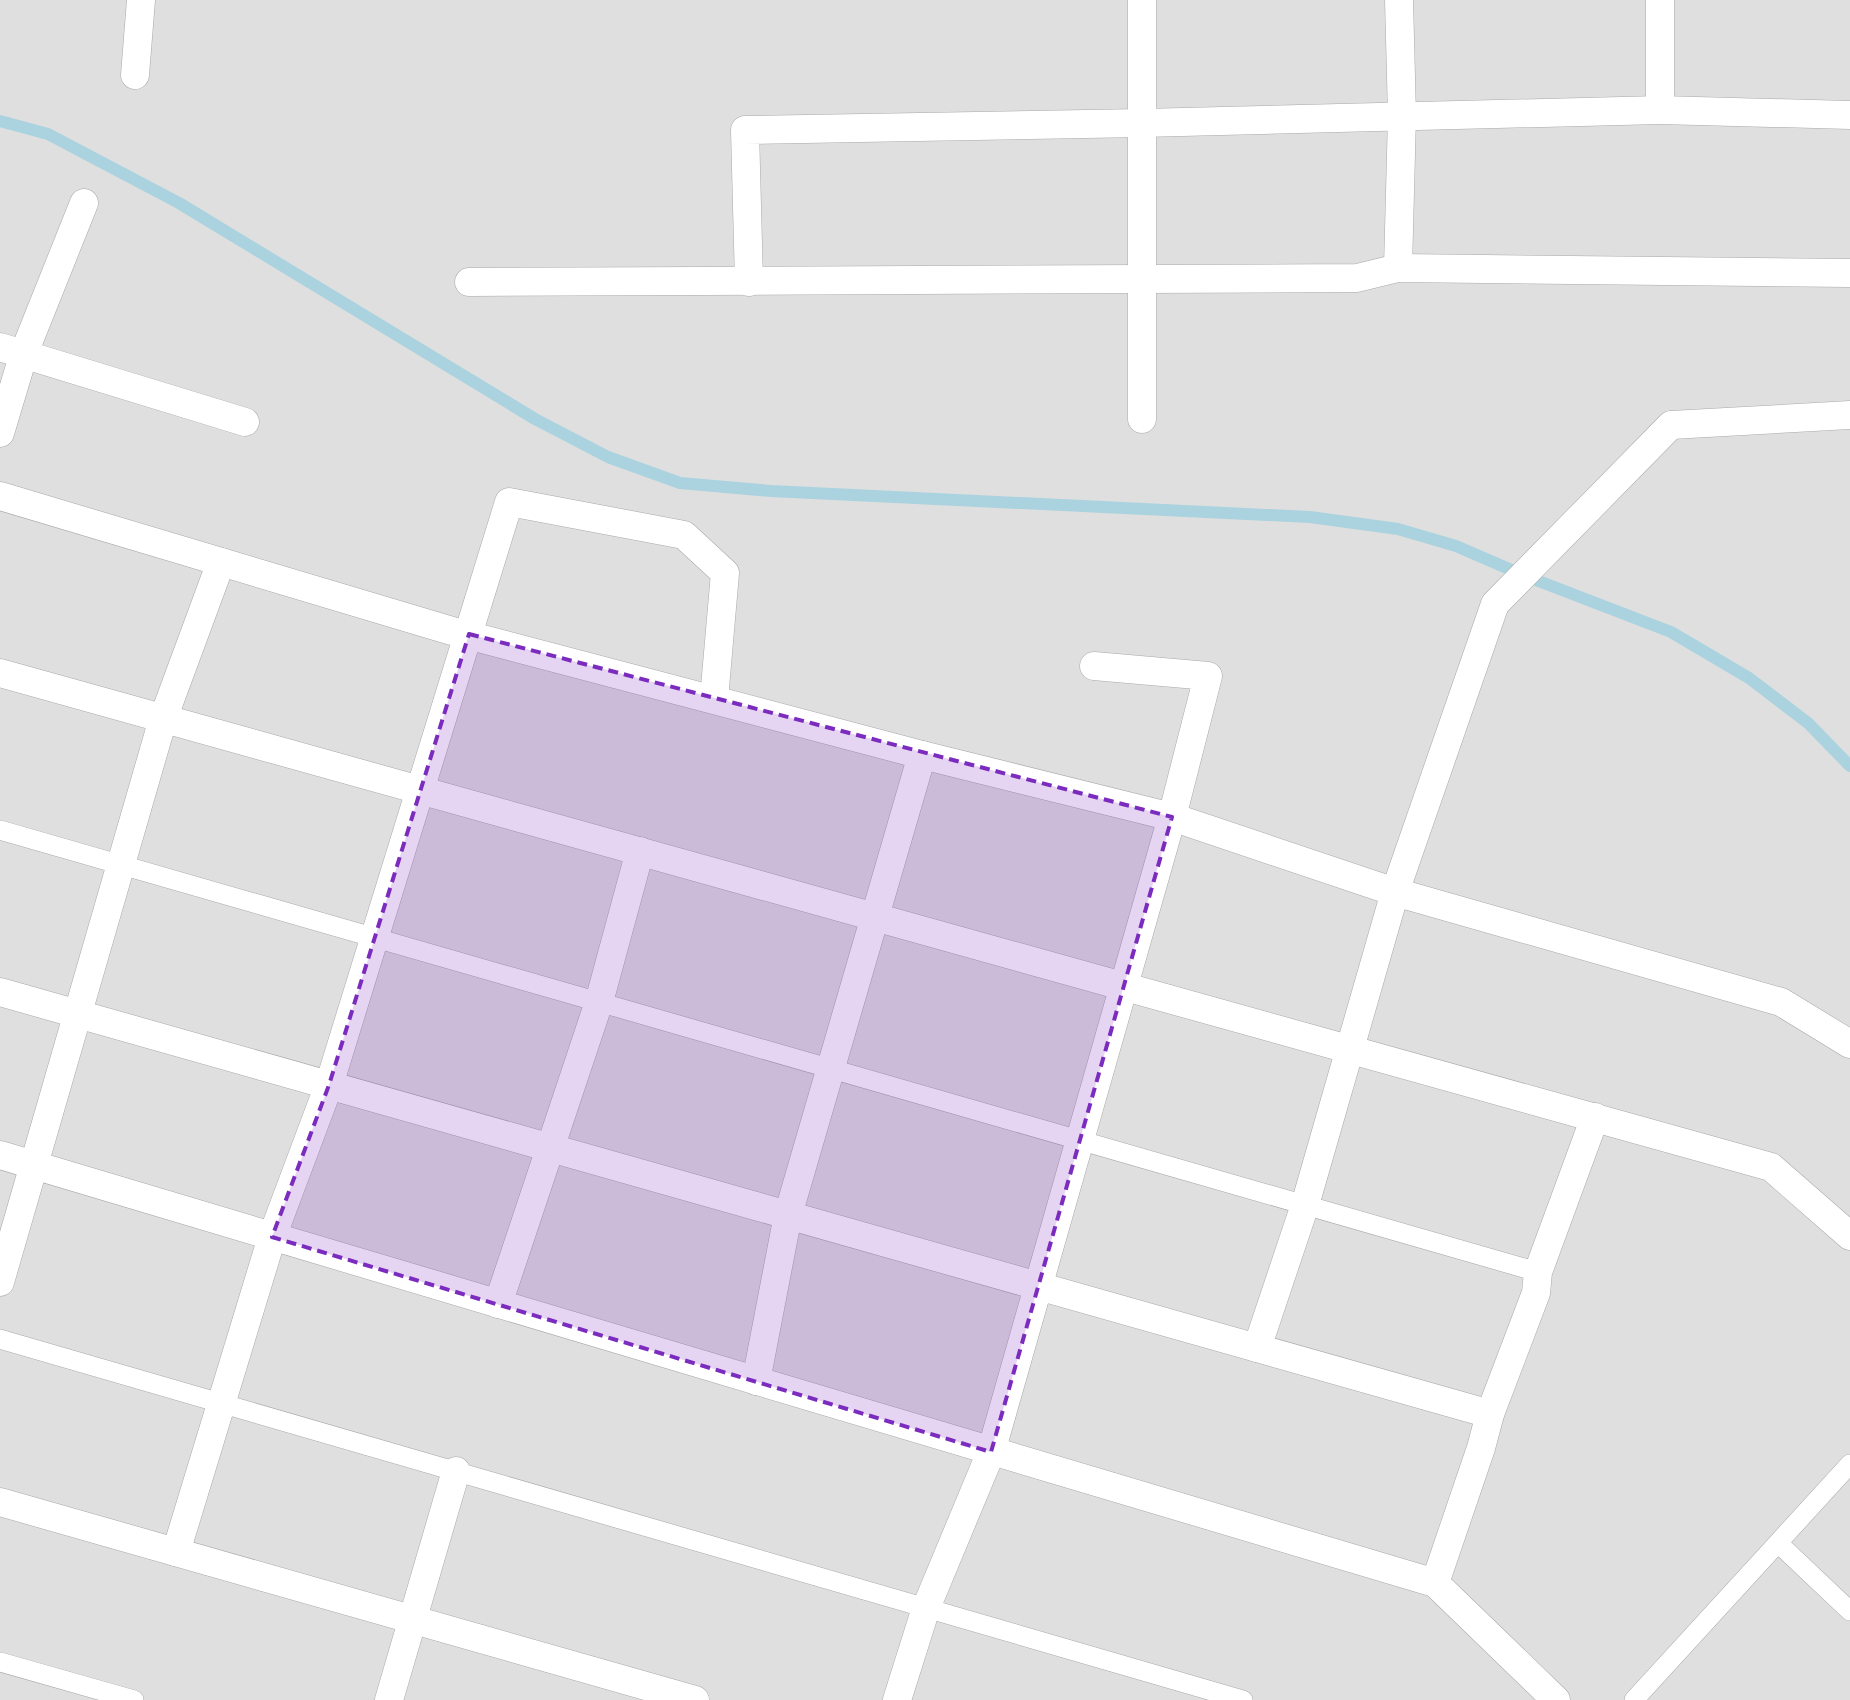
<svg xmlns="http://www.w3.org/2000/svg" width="1850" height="1700" font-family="'Roboto Condensed',sans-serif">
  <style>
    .residential { fill: #e0dfdf }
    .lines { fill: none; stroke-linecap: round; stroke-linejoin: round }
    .stream { stroke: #aad3df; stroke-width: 12 }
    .lane-casing { stroke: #a9a9a9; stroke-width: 20 }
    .street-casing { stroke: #a9a9a9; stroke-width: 29 }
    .lane { stroke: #fff; stroke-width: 19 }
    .street { stroke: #fff; stroke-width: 28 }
    .marked { fill: #7b2cbf; fill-opacity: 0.2; stroke: #7b2cbf; stroke-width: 4; stroke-dasharray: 10 6; stroke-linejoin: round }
  </style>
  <rect width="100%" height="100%" fill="#f2efe9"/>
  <rect class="residential" x="0" y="0" width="1850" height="1700"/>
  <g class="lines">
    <path class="stream" d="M0,121l48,13 131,69 356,216 73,38 72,26 91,8 539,26 88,12 58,17 67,29 148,57 78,46 59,45 42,43"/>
    <g class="lane-casing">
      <g id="lane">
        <path d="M0,830l1538,442"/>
        <path d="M0,1339l1243,361"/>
        <path d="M1778,1543l72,68"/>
        <path d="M0,1662l134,38"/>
        <path d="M1634,1700l216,-236"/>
      </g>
    </g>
    <g class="street-casing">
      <g id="street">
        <path d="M1142,0v419"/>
        <path d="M1660,0v110"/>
        <path d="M135,75l6,-75"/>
        <path d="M1398,268l4,-152 -3,-116"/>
        <path d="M469,282l888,-4 41,-10 452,5"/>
        <path d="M749,282l-4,-152 397,-7 518,-13 190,5"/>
        <path d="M0,347l245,75"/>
        <path d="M0,433l24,-80 60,-150"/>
        <path d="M0,496l452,135 470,124 250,62 223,75 386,110 69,42"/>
        <path d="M0,673l1771,494 79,69"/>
        <path d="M0,992l1490,422"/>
        <path d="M0,1155l1435,428 121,117"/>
        <path d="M0,1282l163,-563 58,-157"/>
        <path d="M498,1304l101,-302 41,-151"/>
        <path d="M1257,1348l48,-143 90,-313 100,-288 176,-179 179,-10"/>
        <path d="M756,1381l32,-166 134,-460"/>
        <path d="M0,1502l695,198"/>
        <path d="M176,1552l96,-315 57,-152 180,-583 175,33 41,38 -11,126"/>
        <path d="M1435,1583l46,-135 9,-34 46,-121 2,-21 57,-155"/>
        <path d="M389,1700l67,-229"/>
        <path d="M897,1700l29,-92 65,-156 181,-635 36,-141 -114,-10"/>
      </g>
    </g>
    <use href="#lane" class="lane"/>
    <use href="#street" class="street"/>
  </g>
  <path class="marked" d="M469,634l703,183 -181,635 -719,-215 57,-152z"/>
</svg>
